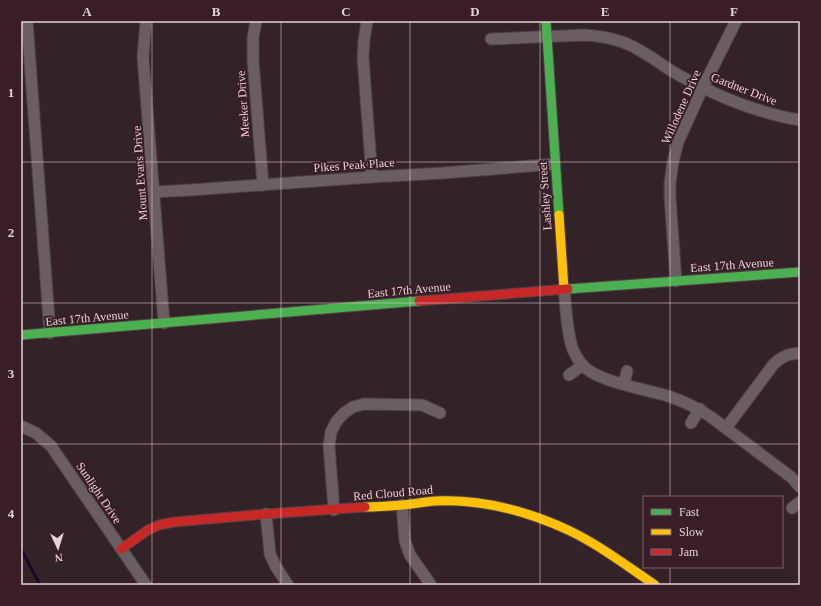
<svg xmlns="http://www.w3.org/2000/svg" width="821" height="606" font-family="'Times New Roman',serif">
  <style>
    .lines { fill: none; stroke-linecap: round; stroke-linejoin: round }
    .stream { stroke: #1c0625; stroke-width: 3 }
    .street-casing { stroke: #4e4145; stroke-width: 13 }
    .fast-casing { stroke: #4e4145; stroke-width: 11 }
    .slow-casing { stroke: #4e4145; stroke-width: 11 }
    .jam-casing { stroke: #4e4145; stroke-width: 11 }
    .street { stroke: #6a5e62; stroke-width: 11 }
    .fast { stroke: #4caf50; stroke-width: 9 }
    .slow { stroke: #ffc107; stroke-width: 9 }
    .jam { stroke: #c62828; stroke-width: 9 }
    .grid { fill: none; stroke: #e5d1d7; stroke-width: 1; stroke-opacity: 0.55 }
    .labels { text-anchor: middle; stroke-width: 4; stroke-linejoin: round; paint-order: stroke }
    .street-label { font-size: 12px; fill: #e5d1d7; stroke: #391d27 }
    .neatline { fill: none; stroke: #e5d1d7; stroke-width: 1.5 }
    .grid-label { font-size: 13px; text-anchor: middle; font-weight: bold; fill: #e5d1d7 }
  </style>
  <rect width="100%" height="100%" fill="#332329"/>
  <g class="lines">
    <path class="stream" d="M21,549l19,36"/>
    <g class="street-casing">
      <g id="street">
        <path d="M27,21l23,312"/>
        <path d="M146,21l-3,36 21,266"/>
        <path d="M256,21l-3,17v22l10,125"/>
        <path d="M367,21l-3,19 -1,18 9,119"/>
        <path d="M491,39l93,-4c19,1 39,5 55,15 11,6 21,13 31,20 10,6 21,12 32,17 29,15 66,28 98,33"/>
        <path d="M154,192l37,-2 181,-13 71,-4 112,-9"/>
        <path d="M676,281l-6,-84v-14l3,-21 5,-20 25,-55 33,-66"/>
        <path d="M564,289c2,18 3,48 10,63 2,4 5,9 8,13 16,17 63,24 86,31 15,5 30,12 43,21l80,60 9,10"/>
        <path d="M569,375l14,-10"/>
        <path d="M624,384l3,-13"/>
        <path d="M691,423l9,-14"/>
        <path d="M21,426l15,7 15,13 95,139"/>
        <path d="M726,428l47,-63c9,-9 15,-11 27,-12"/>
        <path d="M402,505l3,36 5,14 21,30"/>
        <path d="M792,508l8,-6"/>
        <path d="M334,510l-5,-64 2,-14 5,-10 8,-9 9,-6 11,-3 58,1 18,8"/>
        <path d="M266,514l4,40 6,13 12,18"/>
      </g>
    </g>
    <g class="fast-casing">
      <g id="fast">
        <path d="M546,21l13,194"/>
        <path d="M568,289l232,-17"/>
        <path d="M21,335l398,-34"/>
      </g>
    </g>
    <g class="slow-casing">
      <g id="slow">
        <path d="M559,215l5,74"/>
        <path d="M365,507c12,0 25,-1 37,-2 11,-1 22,-3 33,-4 45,-2 92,10 133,29 30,14 59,36 87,55"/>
      </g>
    </g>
    <g class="jam-casing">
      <g id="jam">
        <path d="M419,301l149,-12"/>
        <path d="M121,549l27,-19 11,-5 15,-3 92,-8 99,-7"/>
      </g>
    </g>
    <use href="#street" class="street"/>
    <use href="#fast" class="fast"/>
    <use href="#slow" class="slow"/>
    <use href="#jam" class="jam"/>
  </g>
  <path class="grid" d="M152,21v564M281,21v564M410,21v564M540,21v564M670,21v476M21,162h779M21,303h779M21,444h779M670,567v18"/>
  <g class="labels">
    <g class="street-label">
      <text transform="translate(744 89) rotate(21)" y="4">Gardner Drive</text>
      <text transform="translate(243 104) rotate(-94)" y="4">Meeker Drive</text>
      <text transform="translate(681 107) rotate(-66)" y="4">Willodene Drive</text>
      <text transform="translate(354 165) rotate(-4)" y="4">Pikes Peak Place</text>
      <text transform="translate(140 173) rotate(-94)" y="4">Mount Evans Drive</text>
      <text transform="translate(545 196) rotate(-94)" y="4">Lashley Street</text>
      <text transform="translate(732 265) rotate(-4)" y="4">East 17th Avenue</text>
      <text transform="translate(409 290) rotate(-5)" y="4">East 17th Avenue</text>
      <text transform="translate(87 318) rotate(-5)" y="4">East 17th Avenue</text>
      <text transform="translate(99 493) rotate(56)" y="4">Sunlight Drive</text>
      <text transform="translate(393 493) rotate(-5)" y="4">Red Cloud Road</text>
    </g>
  </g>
  <rect width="821" height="606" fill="none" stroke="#391d27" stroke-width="44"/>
  <rect x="643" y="496" width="140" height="72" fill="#391d27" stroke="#7e656d"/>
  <rect x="651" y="509" width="20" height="6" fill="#4caf50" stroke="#7e656d"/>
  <text x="679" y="516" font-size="12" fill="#e5d1d7">Fast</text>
  <rect x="651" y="529" width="20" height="6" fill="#ffc107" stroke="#7e656d"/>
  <text x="679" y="536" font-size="12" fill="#e5d1d7">Slow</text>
  <rect x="651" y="549" width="20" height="6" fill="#c62828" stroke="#7e656d"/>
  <text x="679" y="556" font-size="12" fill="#e5d1d7">Jam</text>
  <g transform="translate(58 548) rotate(176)" stroke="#391d27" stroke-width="3" paint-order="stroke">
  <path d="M0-3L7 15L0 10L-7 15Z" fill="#e5d1d7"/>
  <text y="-6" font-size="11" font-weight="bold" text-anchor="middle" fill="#e5d1d7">N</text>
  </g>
  <rect x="22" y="22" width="777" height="562" class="neatline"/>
  <g class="grid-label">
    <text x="87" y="16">A</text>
    <text x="216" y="16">B</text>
    <text x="346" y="16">C</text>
    <text x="475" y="16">D</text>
    <text x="605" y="16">E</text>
    <text x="734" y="16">F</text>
    <text x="11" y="97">1</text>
    <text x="11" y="237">2</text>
    <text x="11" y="378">3</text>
    <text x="11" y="518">4</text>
  </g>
</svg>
